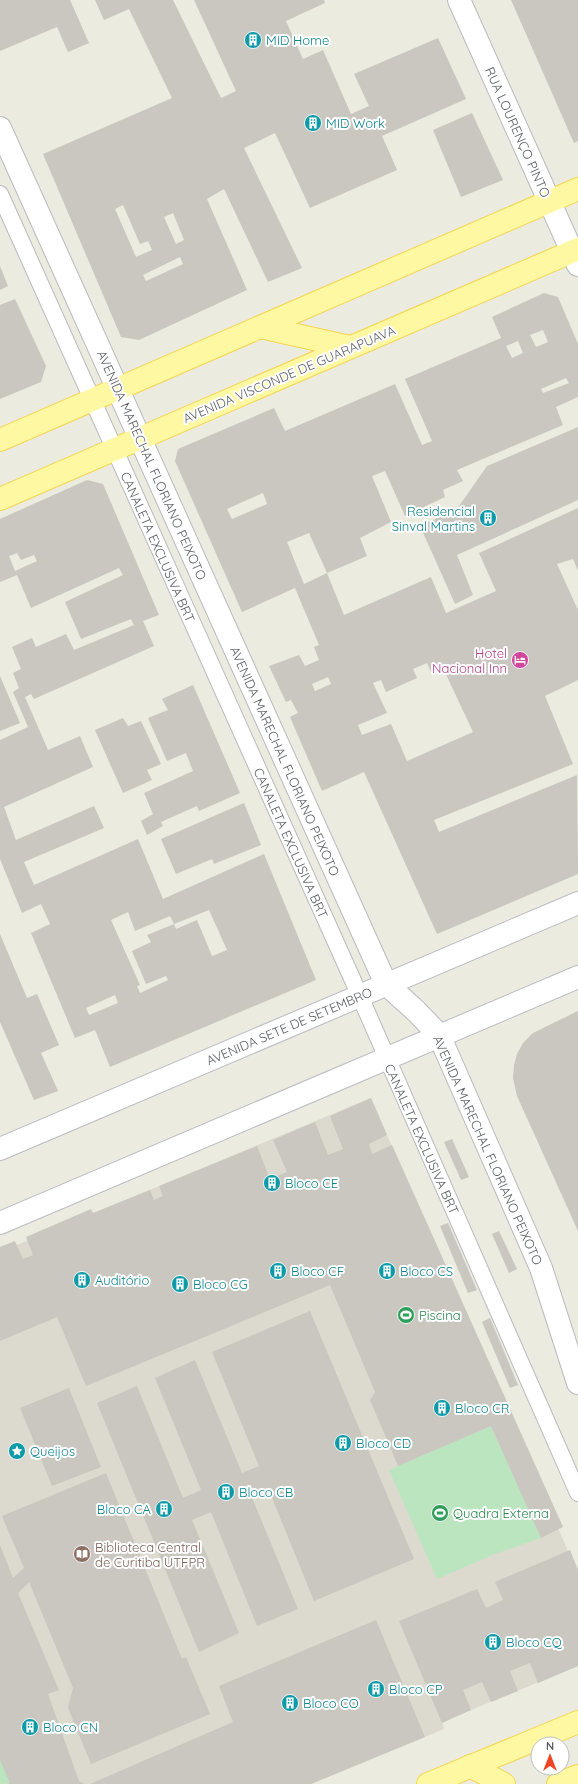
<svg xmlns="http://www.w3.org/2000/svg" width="578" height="1784" font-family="Quicksand,sans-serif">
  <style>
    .education { fill: #dcdace }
    .green { fill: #bae5be }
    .building { fill: #c9c7bf; fill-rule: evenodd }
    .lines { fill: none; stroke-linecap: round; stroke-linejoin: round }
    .service-casing { stroke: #b8babf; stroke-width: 18 }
    .minor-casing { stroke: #b8babf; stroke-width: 24 }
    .tertiary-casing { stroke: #b8babf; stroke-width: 24 }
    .secondary-casing { stroke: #b8bbc2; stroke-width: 24 }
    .primary-casing { stroke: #f5d54f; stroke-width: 24 }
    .service { stroke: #fff; stroke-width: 16 }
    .minor { stroke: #fff; stroke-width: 22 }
    .tertiary { stroke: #fff; stroke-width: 22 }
    .secondary { stroke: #fff; stroke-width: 22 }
    .primary { stroke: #fff8a2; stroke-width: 22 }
    .labels { text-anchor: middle; stroke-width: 4; stroke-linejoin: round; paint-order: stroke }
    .culture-label { font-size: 13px; fill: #0d838f; stroke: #fff; text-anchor: start }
    .street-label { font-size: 13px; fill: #585c61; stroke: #fff }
    .hotel-label { font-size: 13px; fill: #b23c85; stroke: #fff; text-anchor: end }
    .leisure-label { font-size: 13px; fill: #27864d; stroke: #fff; text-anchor: start }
    .education-label { font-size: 13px; fill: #785e54; stroke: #fff; text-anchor: start }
  </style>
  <rect width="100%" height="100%" fill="#ecebdf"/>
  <path class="education" d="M371,1098l207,476v92l-136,56 2,7 -133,55h-311v-532z"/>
  <g class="green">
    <path d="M491,1426l50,112 -49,17 -55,24 -48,-109z"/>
    <path d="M0,1760l10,23 -10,1z"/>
  </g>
  <g class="building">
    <path d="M0,0h70l19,43 -21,9 -11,-25 -57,24z"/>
    <path d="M95,0h78l48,98 15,-7 -42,-91h130l1,3 -39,18 17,38 20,-9 28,64 18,-8 -15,-32 84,-36 28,61 -84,37 15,34 -87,38 -35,-75 -31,15 58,120 -34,14 -44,-93 -17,10 40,91 -108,50 -18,-3 -78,-183 129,-56 -43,-89 -25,11zM123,205l17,39 8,-3 4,9 -16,7 -21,-48zM173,213l11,27 -8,4 -12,-27zM180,257l3,7 -37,17 -3,-6z"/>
    <path d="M511,0h67v141l-4,2z"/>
    <path d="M472,113l31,67 -42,17 -28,-67z"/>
    <path d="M0,266l8,20 -8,4z"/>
    <path d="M544,293l14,4 20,47v53l-22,10 7,18 -106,45 6,11 -20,9 2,7 -40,19 -20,-45 -13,5 19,46 -31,16 7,18 -40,17 -18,-40 -22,9 17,42 23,-11 17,42 87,-38 15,36 50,-22 -17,-38 99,-45v63l-5,-12 -16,5 21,46v70l-33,16 28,68 -139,56 5,12 138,-57 1,99 -141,60 -73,-162 -42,19 -32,-74 8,-4 -7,-13 -5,2 -17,-36 30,-11 6,11 14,-6 -5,-13 5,-2 -24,-57 -53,24 -67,-151 3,-12 96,-41 11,23 110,-47 27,61 10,-4 -27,-62 96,-41 -9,-21zM543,330l5,12 -12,5 -6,-12zM518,341l5,12 -11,5 -6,-12zM566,378l3,5 -26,10 -2,-4zM263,493l4,11 -35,15 -5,-10zM427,663l4,9 12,-4 30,64 -66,29 -16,-37 -29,11 -4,-10 29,-12 -14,-30 8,-3 5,12 31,-14 -4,-9zM328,677l3,7 -16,7 -3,-7z"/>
    <path d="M15,299l31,67 -5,16 -41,17v-94z"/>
    <path d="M578,427v73l-121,55 16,40 -18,9 -35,-78 37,-17 30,-43z"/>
    <path d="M87,480l16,4 56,131 -16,6 11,25 -120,53 -3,-5 -6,3 23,53 32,-14 13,31 -89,40 12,33 78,-34 10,22 -80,34 10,23 104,-46 25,60 101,-45 52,126 -206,87 -15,-37 -20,8 -44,-105 19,-9 -9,-20 -19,9 -22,-54v-119l28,-13 -15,-35 6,-4 -6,-15 8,-4 -9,-22 20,-9 4,9 30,-13 8,16 60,-25 -3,-6 -50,20 -16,-37 58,-27 -4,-7 -88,40 -14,-33 -17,7v-63zM17,553l4,7 13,-5 3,6 -22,10 -6,-15zM209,910l18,40 -15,6 -15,-36 -21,9 -2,-5zM128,912l7,19 35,-15 4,8 -27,11 4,7 -19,9 14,33 20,-8 2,4 -28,13 -3,-7 3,-1 -29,-65zM115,995l3,8 -29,12 -3,-7z"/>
    <path d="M0,676l20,47 -20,8z"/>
    <path d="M193,685l47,108 -41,18 -2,-5 -36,16 2,4 -16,9 -6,-14 12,-7 -9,-21 49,-22 -7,-18 -19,8 -19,-43 20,-8 -6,-11z"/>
    <path d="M123,718l5,8 13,-5 20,43 -14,6 5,10 -29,13 -28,-63z"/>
    <path d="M244,803l17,42 -47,19 -2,-5 -36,15 -15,-35z"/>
    <path d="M0,934l27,64 10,-4 22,51 -18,8 17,38 -24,9 -34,-78z"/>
    <path d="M578,1011v220l-61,-135 -4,-18 1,-13 3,-11 6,-11 10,-10z"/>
    <path d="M371,1098l16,37 -18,9 3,10 20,-9 171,382 -22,11 -50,-112 -93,40 -28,-66 5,-8 -45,-107 -244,101 -29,-69 -57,24v-94l15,-6 8,18 10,-4 -7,-18 65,-28 2,4 57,-23 4,10 9,-4 -4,-10 98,-40 13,33 17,-7 -14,-32 42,-18 13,33 15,-6 -13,-33z"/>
    <path d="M452,1139l17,38 -8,3 -17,-38z"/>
    <path d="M448,1223l29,67 -9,3 -28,-67z"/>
    <path d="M499,1231l18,38 -8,4 -17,-39z"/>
    <path d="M310,1311l104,248 -100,42 -46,-113 -17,7 47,114 -41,17 -46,-114 -19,8 47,113 -40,19 -102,-249 40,-17 46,112 18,-8 -46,-112 40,-18 47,113 17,-7 -47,-114z"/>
    <path d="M490,1318l28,67 -8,3 -28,-66z"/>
    <path d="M69,1388l32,79 -49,19 -32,-78z"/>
    <path d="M106,1473l76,186 4,-2 24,57 -119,50 -23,-56 5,-20 -44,-106 -11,11 41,97 -11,4 31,87 5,3h-77l3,-1 -10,-23v-215l13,33 11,-10 -22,-52z"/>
    <path d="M570,1550l8,20v96l-40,17 -8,-20 -20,8 8,20 -27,11 -9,-20 -19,8 8,20 -29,13 -43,-102 78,-32 9,19 17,-8 -8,-18z"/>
    <path d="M376,1620l49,117 -114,47h-221l143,-62 -14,-36z"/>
  </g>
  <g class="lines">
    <g class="service-casing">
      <path id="service" d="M0,194l355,791 223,508"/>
    </g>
    <g class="minor-casing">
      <path id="minor" d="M459,0l119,265"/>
    </g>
    <g class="tertiary-casing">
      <path id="tertiary" d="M0,128l386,856 30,27 23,24 102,233 37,115"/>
    </g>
    <g class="secondary-casing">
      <g id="secondary">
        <path d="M0,1149l578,-246"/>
        <path d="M0,1223l578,-246"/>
      </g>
    </g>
    <g class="primary-casing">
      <g id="primary">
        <path d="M260,327l90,20"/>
        <path d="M0,440l578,-251"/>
        <path d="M0,499l578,-250"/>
        <path d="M470,1766l34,18"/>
        <path d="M428,1784l150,-62"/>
        <path d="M558,1784l20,-8"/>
      </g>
    </g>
    <use href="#service" class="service"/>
    <use href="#minor" class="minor"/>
    <use href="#tertiary" class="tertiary"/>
    <use href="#secondary" class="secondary"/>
    <use href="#primary" class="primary"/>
  </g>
  <defs>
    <g id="building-disc" transform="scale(0.9)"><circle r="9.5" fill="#0f9aa8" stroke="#fff"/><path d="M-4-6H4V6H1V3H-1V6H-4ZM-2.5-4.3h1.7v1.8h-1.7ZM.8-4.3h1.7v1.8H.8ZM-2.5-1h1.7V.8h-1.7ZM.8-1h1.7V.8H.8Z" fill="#fff"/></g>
    <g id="hotel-disc" transform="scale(0.9)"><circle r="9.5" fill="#d1479c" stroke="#fff"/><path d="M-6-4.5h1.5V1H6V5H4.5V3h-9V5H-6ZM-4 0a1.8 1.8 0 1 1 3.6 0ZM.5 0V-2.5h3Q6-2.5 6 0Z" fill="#fff"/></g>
    <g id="stadium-disc" transform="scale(0.9)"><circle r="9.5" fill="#2e9e5b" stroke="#fff"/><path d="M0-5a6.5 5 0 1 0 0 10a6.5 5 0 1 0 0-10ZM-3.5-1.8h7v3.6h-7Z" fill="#fff"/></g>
    <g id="sight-disc" transform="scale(0.9)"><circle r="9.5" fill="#0f9aa8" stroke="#fff"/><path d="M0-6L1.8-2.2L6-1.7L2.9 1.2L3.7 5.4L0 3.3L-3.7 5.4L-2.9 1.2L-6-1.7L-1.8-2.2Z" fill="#fff"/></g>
    <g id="library-disc" transform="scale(0.9)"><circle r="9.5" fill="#8d6e63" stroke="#fff"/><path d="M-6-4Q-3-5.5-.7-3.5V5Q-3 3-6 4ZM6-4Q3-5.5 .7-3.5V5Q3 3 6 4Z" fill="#fff"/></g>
  </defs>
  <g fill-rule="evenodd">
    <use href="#building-disc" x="253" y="40"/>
    <use href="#building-disc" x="313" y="123"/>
    <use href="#building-disc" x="488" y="518"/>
    <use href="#hotel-disc" x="520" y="660"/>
    <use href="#building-disc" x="272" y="1183"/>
    <use href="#building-disc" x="278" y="1271"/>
    <use href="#building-disc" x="387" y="1271"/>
    <use href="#building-disc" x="82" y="1280"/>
    <use href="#building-disc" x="180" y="1284"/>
    <use href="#stadium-disc" x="406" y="1315"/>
    <use href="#building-disc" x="442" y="1408"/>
    <use href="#building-disc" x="343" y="1443"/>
    <use href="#sight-disc" x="17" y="1451"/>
    <use href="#building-disc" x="226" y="1492"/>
    <use href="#building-disc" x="164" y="1509"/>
    <use href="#stadium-disc" x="440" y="1513"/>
    <use href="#library-disc" x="82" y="1554"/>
    <use href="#building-disc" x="493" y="1642"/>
    <use href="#building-disc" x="376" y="1689"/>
    <use href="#building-disc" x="290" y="1703"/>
    <use href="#building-disc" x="30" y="1727"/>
  </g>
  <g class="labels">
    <g class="culture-label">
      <text x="266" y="45">MID Home</text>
      <text x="326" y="128">MID Work</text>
      <text x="475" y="516" text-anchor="end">Residencial<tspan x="475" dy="15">Sinval Martins</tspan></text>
      <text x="285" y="1188">Bloco CE</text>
      <text x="291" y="1276">Bloco CF</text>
      <text x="400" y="1276">Bloco CS</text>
      <text x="95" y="1285">Auditório</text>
      <text x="193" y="1289">Bloco CG</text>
      <text x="455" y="1413">Bloco CR</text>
      <text x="356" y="1448">Bloco CD</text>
      <text x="30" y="1456">Queijos</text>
      <text x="239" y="1497">Bloco CB</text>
      <text x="151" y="1514" text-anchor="end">Bloco CA</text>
      <text x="506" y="1647">Bloco CQ</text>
      <text x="389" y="1694">Bloco CP</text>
      <text x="303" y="1708">Bloco CO</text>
      <text x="43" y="1732">Bloco CN</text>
    </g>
    <g class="street-label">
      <text transform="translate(518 132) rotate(66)" y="5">RUA LOURENÇO PINTO</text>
      <text transform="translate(289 374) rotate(-23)" y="5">AVENIDA VISCONDE DE GUARAPUAVA</text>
      <text transform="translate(152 465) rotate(66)" y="5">AVENIDA MARECHAL FLORIANO PEIXOTO</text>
      <text transform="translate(158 547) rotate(66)" y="5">CANALETA EXCLUSIVA BRT</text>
      <text transform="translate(285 761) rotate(66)" y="5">AVENIDA MARECHAL FLORIANO PEIXOTO</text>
      <text transform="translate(291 843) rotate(66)" y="5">CANALETA EXCLUSIVA BRT</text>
      <text transform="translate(289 1026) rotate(-23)" y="5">AVENIDA SETE DE SETEMBRO</text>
      <text transform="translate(422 1139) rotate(66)" y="5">CANALETA EXCLUSIVA BRT</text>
      <text transform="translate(488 1150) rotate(66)" y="5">AVENIDA MARECHAL FLORIANO PEIXOTO</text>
    </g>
    <g class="hotel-label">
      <text x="507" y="658">Hotel<tspan x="507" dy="15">Nacional Inn</tspan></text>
    </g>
    <g class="leisure-label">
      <text x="419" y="1320">Piscina</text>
      <text x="453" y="1518">Quadra Externa</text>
    </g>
    <g class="education-label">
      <text x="95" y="1552">Biblioteca Central<tspan x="95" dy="15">de Curitiba UTFPR</tspan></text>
    </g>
  </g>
  <g transform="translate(550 1756)"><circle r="19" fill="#ffffff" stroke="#bcbec0"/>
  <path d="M0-3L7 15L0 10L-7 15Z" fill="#ee4524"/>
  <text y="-6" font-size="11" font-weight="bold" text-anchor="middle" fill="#585c61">N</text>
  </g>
</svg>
